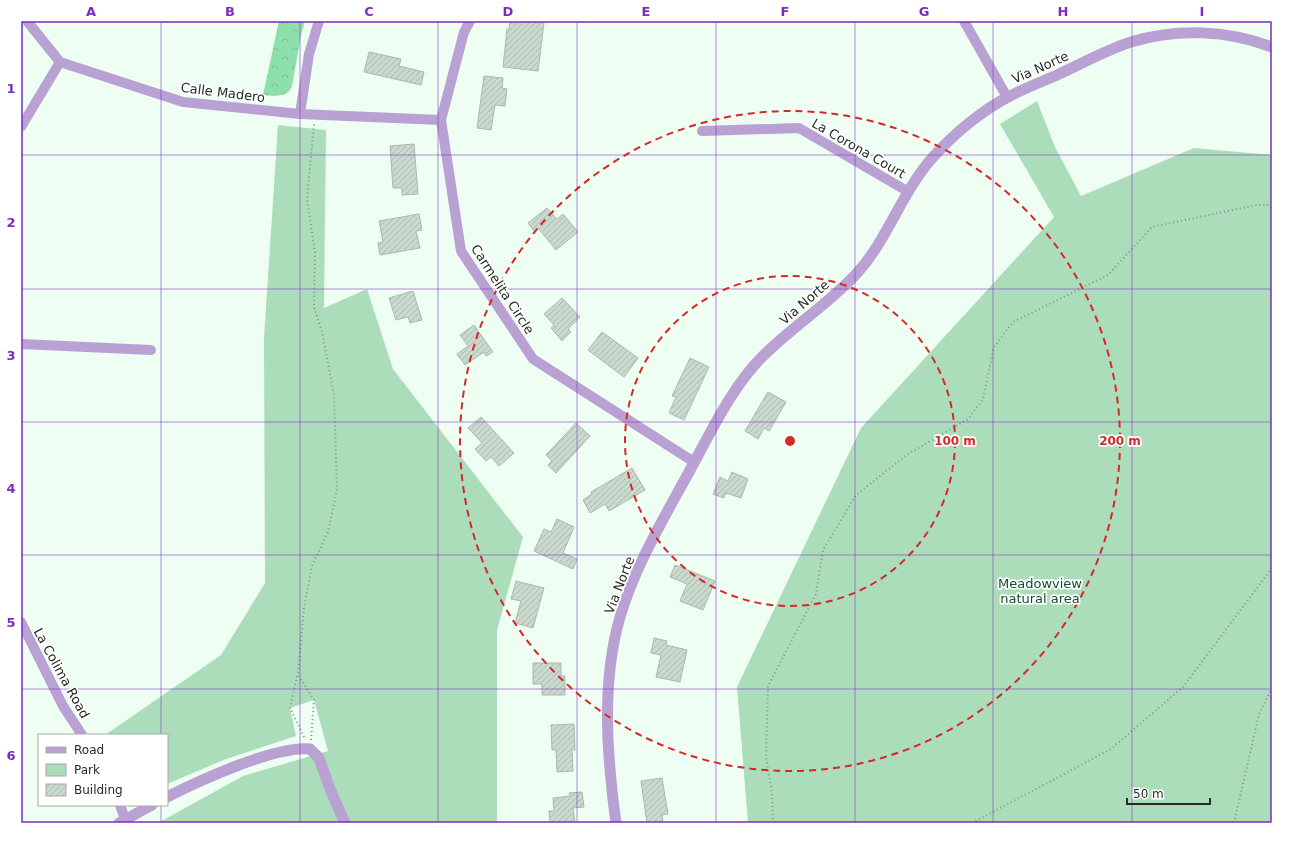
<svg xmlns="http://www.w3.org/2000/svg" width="1293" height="844" font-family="'DejaVu Sans',sans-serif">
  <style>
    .green { fill: #abddbb }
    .forest { fill: url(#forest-crowns) }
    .building { fill: url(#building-hatch); stroke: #aab9af }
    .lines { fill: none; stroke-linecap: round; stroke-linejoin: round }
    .path { stroke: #859088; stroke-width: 2; stroke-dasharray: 1 3; stroke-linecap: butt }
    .minor { stroke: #baa1d4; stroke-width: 10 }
    .tertiary { stroke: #baa1d4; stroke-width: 11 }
    .grid { fill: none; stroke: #7b2cbf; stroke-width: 1; stroke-opacity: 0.55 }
    .ring { fill: none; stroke: #d62828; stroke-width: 2; stroke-dasharray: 7 5 }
    .labels { text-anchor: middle; stroke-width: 3.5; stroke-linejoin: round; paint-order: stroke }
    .street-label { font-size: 13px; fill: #252b27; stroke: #fff }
    .park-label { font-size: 13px; fill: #0f4f2e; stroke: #fff }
    .centre { fill: #d62828; stroke: #fff; stroke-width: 2 }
    .ring-label { font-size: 12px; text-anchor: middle; font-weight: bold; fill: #d62828; stroke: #fff; stroke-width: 3.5; stroke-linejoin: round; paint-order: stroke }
    .neatline { fill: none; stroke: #7b2cbf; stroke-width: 1.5 }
    .grid-label { font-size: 13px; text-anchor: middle; font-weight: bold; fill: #7b2cbf }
  </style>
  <defs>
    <pattern id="forest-crowns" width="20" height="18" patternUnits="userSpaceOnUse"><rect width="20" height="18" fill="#8de0ab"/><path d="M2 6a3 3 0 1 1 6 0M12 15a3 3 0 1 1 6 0" fill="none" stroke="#7ac093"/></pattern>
    <pattern id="building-hatch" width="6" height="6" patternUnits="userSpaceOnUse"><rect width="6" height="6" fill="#cad9ce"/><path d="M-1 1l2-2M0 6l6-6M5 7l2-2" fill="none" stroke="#adbab1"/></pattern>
  </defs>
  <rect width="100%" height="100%" fill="#eefef3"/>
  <g class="green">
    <path d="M1037,101l18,46 26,49 113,-48 78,7v668h-524l-11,-136 124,-259 193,-211 -54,-93z"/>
    <path d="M278,125l48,5 -2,178 43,-19 26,80 130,168 -26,93v193h-339l85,-47 85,-25 -14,-51 -24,8 6,28 -70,23 -59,25v-49h-62l116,-80 44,-72 -1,-245z"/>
  </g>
  <path class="forest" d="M279,21h26l-4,14 -9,51c-4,12 -19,10 -29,9z"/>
  <g class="building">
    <path d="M510,21l34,2 -6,48 -35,-4 4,-38h2z"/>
    <path d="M369,52l32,7 -2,7 25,6 -3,13 -57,-13z"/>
    <path d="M484,76l19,2 -1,10 5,1 -2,17 -10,-1 -4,25 -14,-2z"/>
    <path d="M414,144l4,50 -16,1v-7h-9l-3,-42z"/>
    <path d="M547,208l10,11 6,-5 15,18 -22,18 -18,-22 -4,3 -6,-8z"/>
    <path d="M419,214l3,16 -6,1 4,17 -40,7 -2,-12 5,-1 -4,-21z"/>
    <path d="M413,291l9,29 -12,3 -2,-6 -12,3 -7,-22z"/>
    <path d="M562,298l18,19 -12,12 3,3 -9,9 -11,-13 3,-3 -10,-11z"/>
    <path d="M474,325l19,27 -7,4 -2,-4 -19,13 -8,-11 11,-8 -8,-11z"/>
    <path d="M602,332l36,26 -14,19 -36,-27z"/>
    <path d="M690,358l19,9 -25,53 -15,-7 7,-16 -4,-1z"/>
    <path d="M768,392l18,10 -17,29 -5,-3 -6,11 -13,-8z"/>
    <path d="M481,417l33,36 -15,13 -8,-9 -5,4 -11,-12 7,-6 -14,-15z"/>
    <path d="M576,423l14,13 -34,37 -8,-8 4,-4 -6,-6z"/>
    <path d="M632,468l13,22 -36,21 -4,-7 -15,9 -7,-13 9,-6 -1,-2z"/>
    <path d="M732,472l16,7 -7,19 -15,-5 -2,5 -11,-4 7,-17 8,4z"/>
    <path d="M557,519l17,8 -11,26 14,6 -4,10 -39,-18 10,-22 7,3z"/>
    <path d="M675,565l40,16 -12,29 -23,-9 7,-17 -17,-7z"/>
    <path d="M516,581l28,7 -11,40 -18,-5 6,-22 -10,-2z"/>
    <path d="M654,638l13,3 -1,4 21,5 -7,32 -24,-5 5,-22 -10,-2z"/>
    <path d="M533,663h28v13h4v19h-23v-11h-9z"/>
    <path d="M574,724l1,26h-3l1,21 -16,1 -1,-22h-4l-1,-25z"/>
    <path d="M662,778l6,36 -6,1 1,8h-16l-6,-42z"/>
    <path d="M582,792l2,15 -11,1 2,15h-25l-1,-12h5l-1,-13 17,-2 -1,-3z"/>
  </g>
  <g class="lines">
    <g class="path">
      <path d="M297,676l-7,32 15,31"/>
      <path d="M311,740l3,-40 -16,-25 6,-67 8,-42 16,-34 9,-42 -3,-95 -12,-63 -8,-25 1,-54 -8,-54 7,-75"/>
      <path d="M773,823l-1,-31 -6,-35 2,-71 48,-92 7,-44 33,-55 52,-41 60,-35 15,-20 11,-52 19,-25 95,-47 44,-48 104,-22h16"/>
      <path d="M972,823l139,-74 72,-62 89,-119"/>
      <path d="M1234,823l25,-109 13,-26"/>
    </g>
    <g class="minor">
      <path d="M27,21l33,41 123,40 117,12 141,6"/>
      <path d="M470,21l-6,11 -23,88 20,131 72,108 161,103"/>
      <path d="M964,21l43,76"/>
      <path d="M300,114l9,-60 10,-33"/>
      <path d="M21,127l39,-65"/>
      <path d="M702,131l97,-3 108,63"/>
      <path d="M21,344l130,6"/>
      <path d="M21,622l42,84 19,29"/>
      <path d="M120,805l5,14"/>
    </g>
    <g class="tertiary">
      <path d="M167,797c31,-16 110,-52 143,-48l9,9 11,31 15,34"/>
      <path d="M119,823l33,-18"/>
      <path d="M616,823c-9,-67 -15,-140 4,-206 15,-51 44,-99 69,-145 22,-40 42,-84 74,-116 30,-30 67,-53 95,-84 31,-35 44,-81 76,-116 20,-22 48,-46 76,-60 15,-8 31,-14 47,-21 24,-11 49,-25 74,-33 46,-14 96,-12 141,5"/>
    </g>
  </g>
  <path class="grid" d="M161,21v714M300,21v802M438,21v802M577,21v802M716,21v802M855,21v802M993,21v802M1132,21v802M21,155h1251M21,289h1251M21,422h1251M21,555h1251M21,689h1251M161,805v18"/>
  <g class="ring">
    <circle cx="790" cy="441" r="165"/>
    <circle cx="790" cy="441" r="330"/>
  </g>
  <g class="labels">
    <g class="street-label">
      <text transform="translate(1040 67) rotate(-24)" y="5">Via Norte</text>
      <text transform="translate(223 92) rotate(7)" y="5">Calle Madero</text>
      <text transform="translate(859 148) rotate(30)" y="5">La Corona Court</text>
      <text transform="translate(503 289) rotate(57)" y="5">Carmelita Circle</text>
      <text transform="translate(804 302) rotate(-41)" y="5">Via Norte</text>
      <text transform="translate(619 585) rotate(-69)" y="5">Via Norte</text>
      <text transform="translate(62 673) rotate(61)" y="5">La Colima Road</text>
    </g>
    <g class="park-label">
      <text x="1040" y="588">Meadowview<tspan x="1040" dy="15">natural area</tspan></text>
    </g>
  </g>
  <circle cx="790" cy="441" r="6" class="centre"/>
  <g class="ring-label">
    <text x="955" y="445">100 m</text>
    <text x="1120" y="445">200 m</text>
  </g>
  <rect width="1293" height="844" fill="none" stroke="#ffffff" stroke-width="44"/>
  <rect x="38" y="734" width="130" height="72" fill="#ffffff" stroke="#a8aaa9"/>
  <rect x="46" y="747" width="20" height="6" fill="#baa1d4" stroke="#a8aaa9"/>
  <text x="74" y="754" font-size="12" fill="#252b27">Road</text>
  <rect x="46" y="764" width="20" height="12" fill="#abddbb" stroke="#a8aaa9"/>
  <text x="74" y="774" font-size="12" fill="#252b27">Park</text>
  <rect x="46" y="784" width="20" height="12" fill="url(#building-hatch)" stroke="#a8aaa9"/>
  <text x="74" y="794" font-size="12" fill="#252b27">Building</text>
  <path d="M1127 798v6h83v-6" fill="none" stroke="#252b27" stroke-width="2"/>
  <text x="1133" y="798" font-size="12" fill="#252b27" stroke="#ffffff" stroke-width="3" paint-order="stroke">50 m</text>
  <rect x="22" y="22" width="1249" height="800" class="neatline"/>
  <g class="grid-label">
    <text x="91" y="16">A</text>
    <text x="230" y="16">B</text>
    <text x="369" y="16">C</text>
    <text x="508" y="16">D</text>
    <text x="646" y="16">E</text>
    <text x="785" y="16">F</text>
    <text x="924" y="16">G</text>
    <text x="1063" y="16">H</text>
    <text x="1202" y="16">I</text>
    <text x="11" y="93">1</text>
    <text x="11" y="227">2</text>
    <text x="11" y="360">3</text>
    <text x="11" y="493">4</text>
    <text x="11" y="627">5</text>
    <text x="11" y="760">6</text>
  </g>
</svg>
